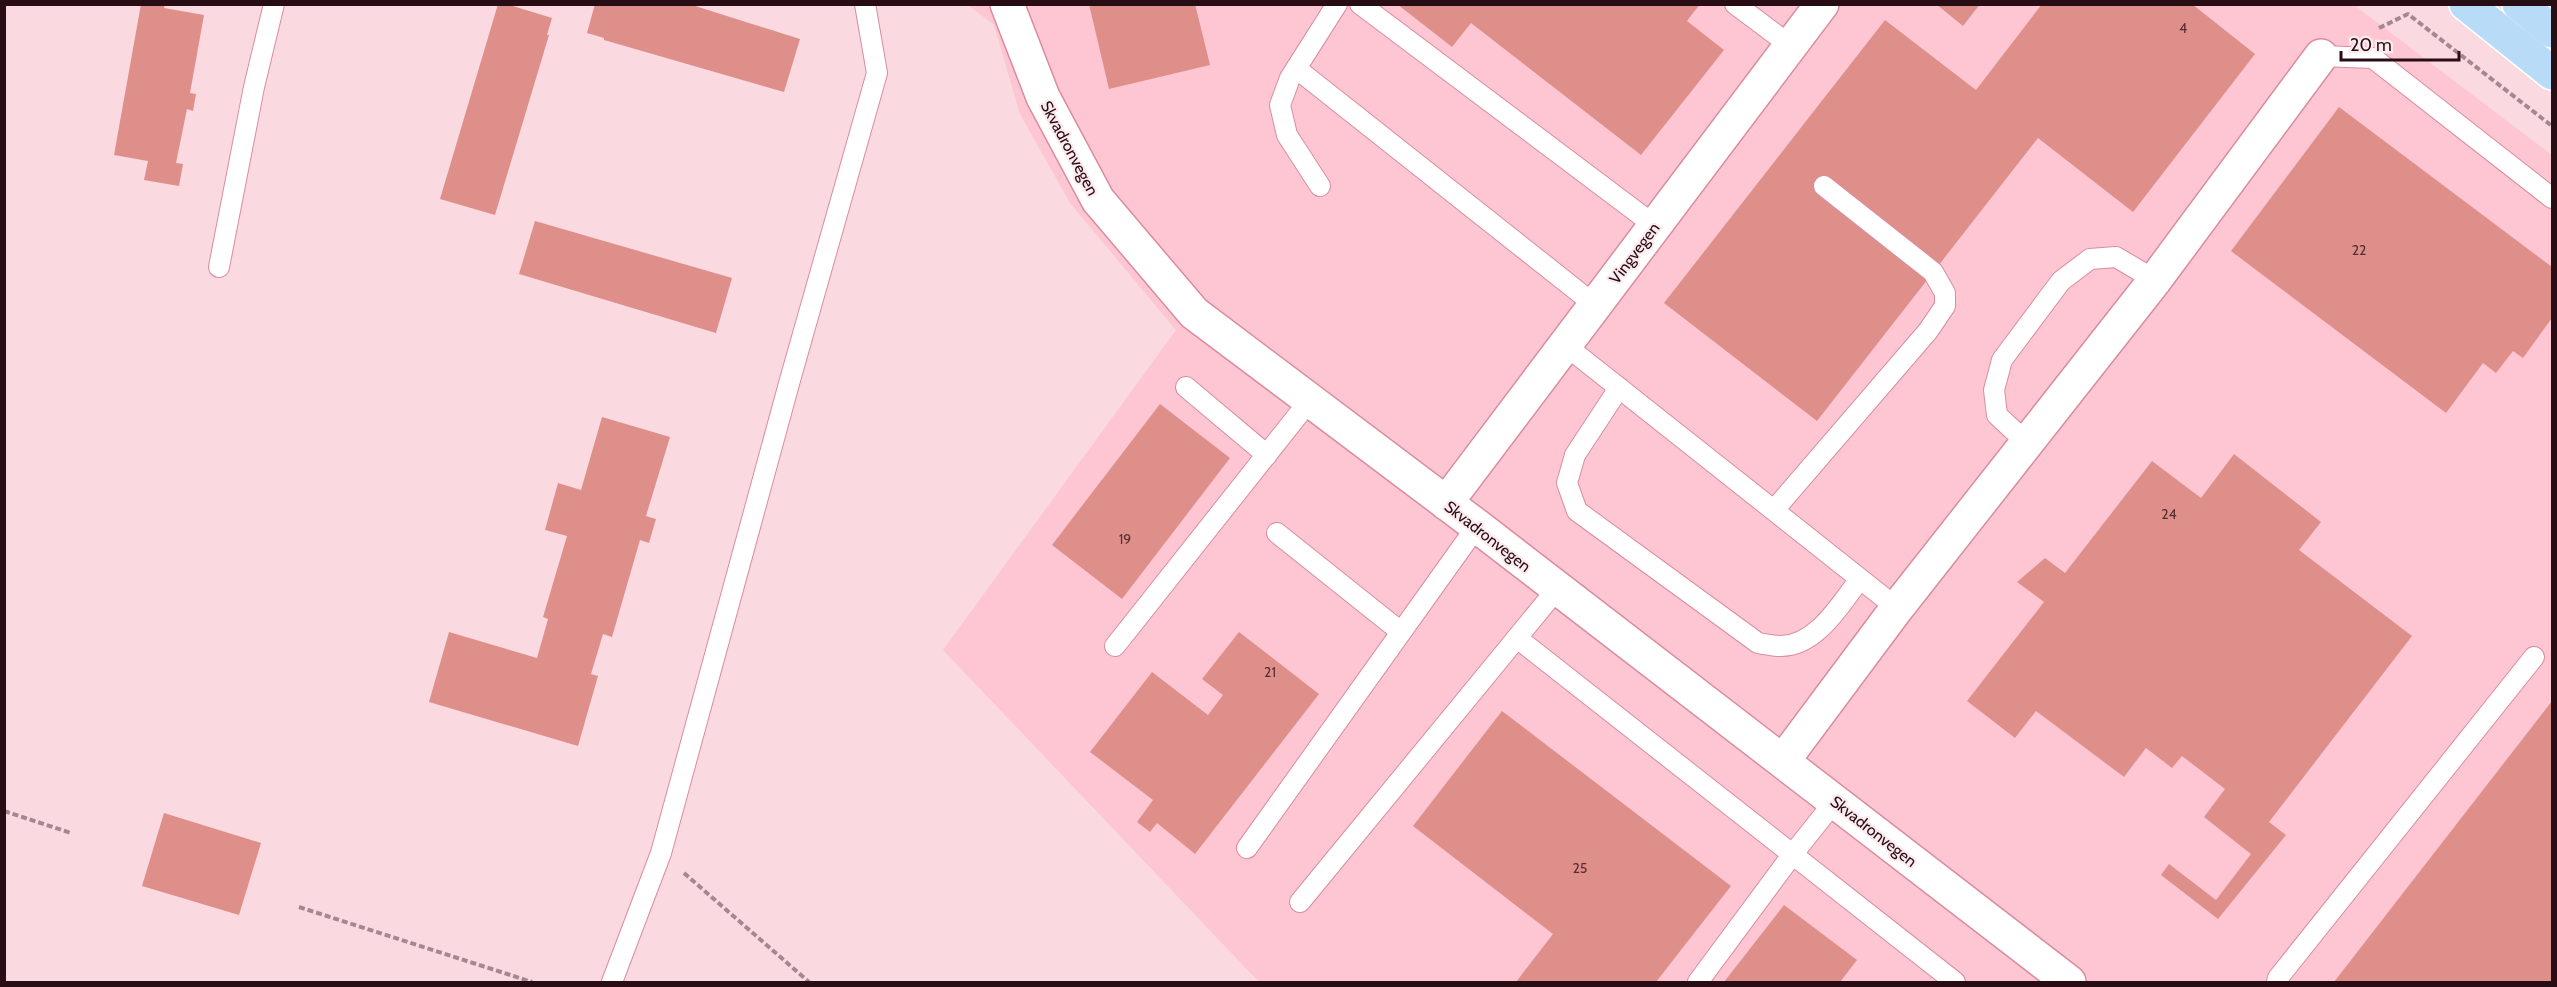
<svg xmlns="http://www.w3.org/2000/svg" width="2557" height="987" font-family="Cabin,sans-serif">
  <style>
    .built { fill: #fdc6d2 }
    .building { fill: #df8f8a }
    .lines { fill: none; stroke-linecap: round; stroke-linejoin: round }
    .lane-casing { stroke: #da8c9f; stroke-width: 22 }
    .street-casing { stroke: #da8c9f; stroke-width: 36 }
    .primary-casing { stroke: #fff; stroke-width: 36 }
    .path { stroke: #a7878f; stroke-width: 4; stroke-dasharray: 6 3; stroke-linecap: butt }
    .lane { stroke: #fff; stroke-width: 20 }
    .street { stroke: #fff; stroke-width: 33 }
    .primary { stroke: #b8dbf8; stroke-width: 33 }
    .labels { text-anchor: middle; stroke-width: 4.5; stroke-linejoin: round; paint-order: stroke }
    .number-label { font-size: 14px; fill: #562e32 }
    .street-label { font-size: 16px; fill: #290d15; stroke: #fcebee }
  </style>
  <rect width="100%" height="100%" fill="#fbd9e0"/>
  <path class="built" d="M968,5h1386l198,150v827h-1293l-316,-332 233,-320 -106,-127 -50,-89 -26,-89z"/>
  <g class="building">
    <path d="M141,4h24l-1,4 40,7 -14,78 6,1 -3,17 -6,-2 -11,54 7,1 -4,22 -35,-6 4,-19 -34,-6z"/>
    <path d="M498,4h8l46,14 -5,17h2l-54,180 -55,-16z"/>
    <path d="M595,4h94l111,35 -16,53 -180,-52v-2l-17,-5z"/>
    <path d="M1089,4h106l15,61 -101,24z"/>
    <path d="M1397,4h303l-13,17 37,29 -83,105 -170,-132 -19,24z"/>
    <path d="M1936,4h44l-17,22z"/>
    <path d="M2042,4h150l63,50 -122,158 -95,-74 -221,283 -153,-118 221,-283 91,70z"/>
    <path d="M2339,107l213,160v51l-29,40 -10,-7 -17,22 -13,-10 -37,50 -215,-162z"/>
    <path d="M535,221l197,57 -16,55 -197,-59z"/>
    <path d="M1160,404l70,54 -108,141 -70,-54z"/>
    <path d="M602,417l68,20 -24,79 10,3 -7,24 -9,-3 -28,97 -9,-3 -12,40 7,2 -20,70 -149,-44 20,-70 88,26 11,-39 -5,-2 24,-81 -22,-6 13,-47 23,7z"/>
    <path d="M2234,454l87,68 -22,28 113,86 -143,186 17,13 -68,84 -57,-44 8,-11 47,36 35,-46 -47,-37 21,-28 -43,-33 -10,12 -26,-20 -22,29 -88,-66 -21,27 -48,-37 77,-99 -27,-20 28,-24 20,15 87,-112 49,37z"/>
    <path d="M1239,632l80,62 -124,160 -38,-31 -7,9 -13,-10 16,-22 -63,-48 62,-80 56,43 15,-20 -21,-16z"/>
    <path d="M2552,701v281h-218z"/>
    <path d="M1502,711l229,175 -75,96h-140l37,-48 -140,-108z"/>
    <path d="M164,813l97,30 -22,72 -97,-29z"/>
    <path d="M1784,905l73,55 -17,22h-116z"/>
  </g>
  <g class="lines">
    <g class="lane-casing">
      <g id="lane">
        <path d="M1360,4l294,221"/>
        <path d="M1735,4l56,42"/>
        <path d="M2321,56l52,2 179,140"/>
        <path d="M1297,69l298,236"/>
        <path d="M1320,186l-33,-51 -7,-30 10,-27 47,-74"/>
        <path d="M219,267l35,-180 20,-83"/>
        <path d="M1565,345l332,263"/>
        <path d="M1186,387l81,68"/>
        <path d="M1619,388l-44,67 -8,28 10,28 181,132c7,1 15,3 23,3 36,0 60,-43 79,-67"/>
        <path d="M2027,443l-30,-28 -3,-25 8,-30 59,-79 29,-22 26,-2 39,23"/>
        <path d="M1774,510l154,-179 17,-25v-13l-12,-21 -109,-86"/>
        <path d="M1277,533l124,99"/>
        <path d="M1517,638l438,344"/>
        <path d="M1115,646l195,-246"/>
        <path d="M1247,848l230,-322"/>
        <path d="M1300,902l257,-313"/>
        <path d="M612,982l49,-129 129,-473 87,-307 -12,-69"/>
        <path d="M1698,982l94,-127 43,-54"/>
        <path d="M2277,982l1,-4 256,-321"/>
      </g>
    </g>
    <g class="street-casing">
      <g id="street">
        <path d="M1007,4l36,93 55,103 96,113 283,213 592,456"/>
        <path d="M1446,503l376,-499"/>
        <path d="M1783,761l114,-153 258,-328 166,-224"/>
      </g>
    </g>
    <g class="primary-casing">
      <g id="primary">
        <path d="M2466,4l86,69"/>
        <path d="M2519,4l33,27"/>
      </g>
    </g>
    <g class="path">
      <path d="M2379,28l29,-14 144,112"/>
      <path d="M4,811l67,22"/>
      <path d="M684,873l125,109"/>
      <path d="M299,907l233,75"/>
    </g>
    <use href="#lane" class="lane"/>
    <use href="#street" class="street"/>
    <use href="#primary" class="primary"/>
  </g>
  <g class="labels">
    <g class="number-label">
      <text x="2183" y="33">4</text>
      <text x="2359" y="255">22</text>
      <text x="2169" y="519">24</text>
      <text x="1125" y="544">19</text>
      <text x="1270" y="677">21</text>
      <text x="1580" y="873">25</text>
    </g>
    <g class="street-label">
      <text transform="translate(1070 148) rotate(62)" y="6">Skvadronvegen</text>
      <text transform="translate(1634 253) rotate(-53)" y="6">Vingvegen</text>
      <text transform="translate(1488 536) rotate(38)" y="6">Skvadronvegen</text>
      <text transform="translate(1874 831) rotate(38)" y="6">Skvadronvegen</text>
    </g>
  </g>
  <rect width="2557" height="987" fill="none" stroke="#290d15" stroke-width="12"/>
  <path d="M2341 51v9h118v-9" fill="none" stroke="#290d15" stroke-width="3"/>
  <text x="2350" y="51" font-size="18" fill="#290d15" stroke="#fcebee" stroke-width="4.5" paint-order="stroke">20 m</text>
</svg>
